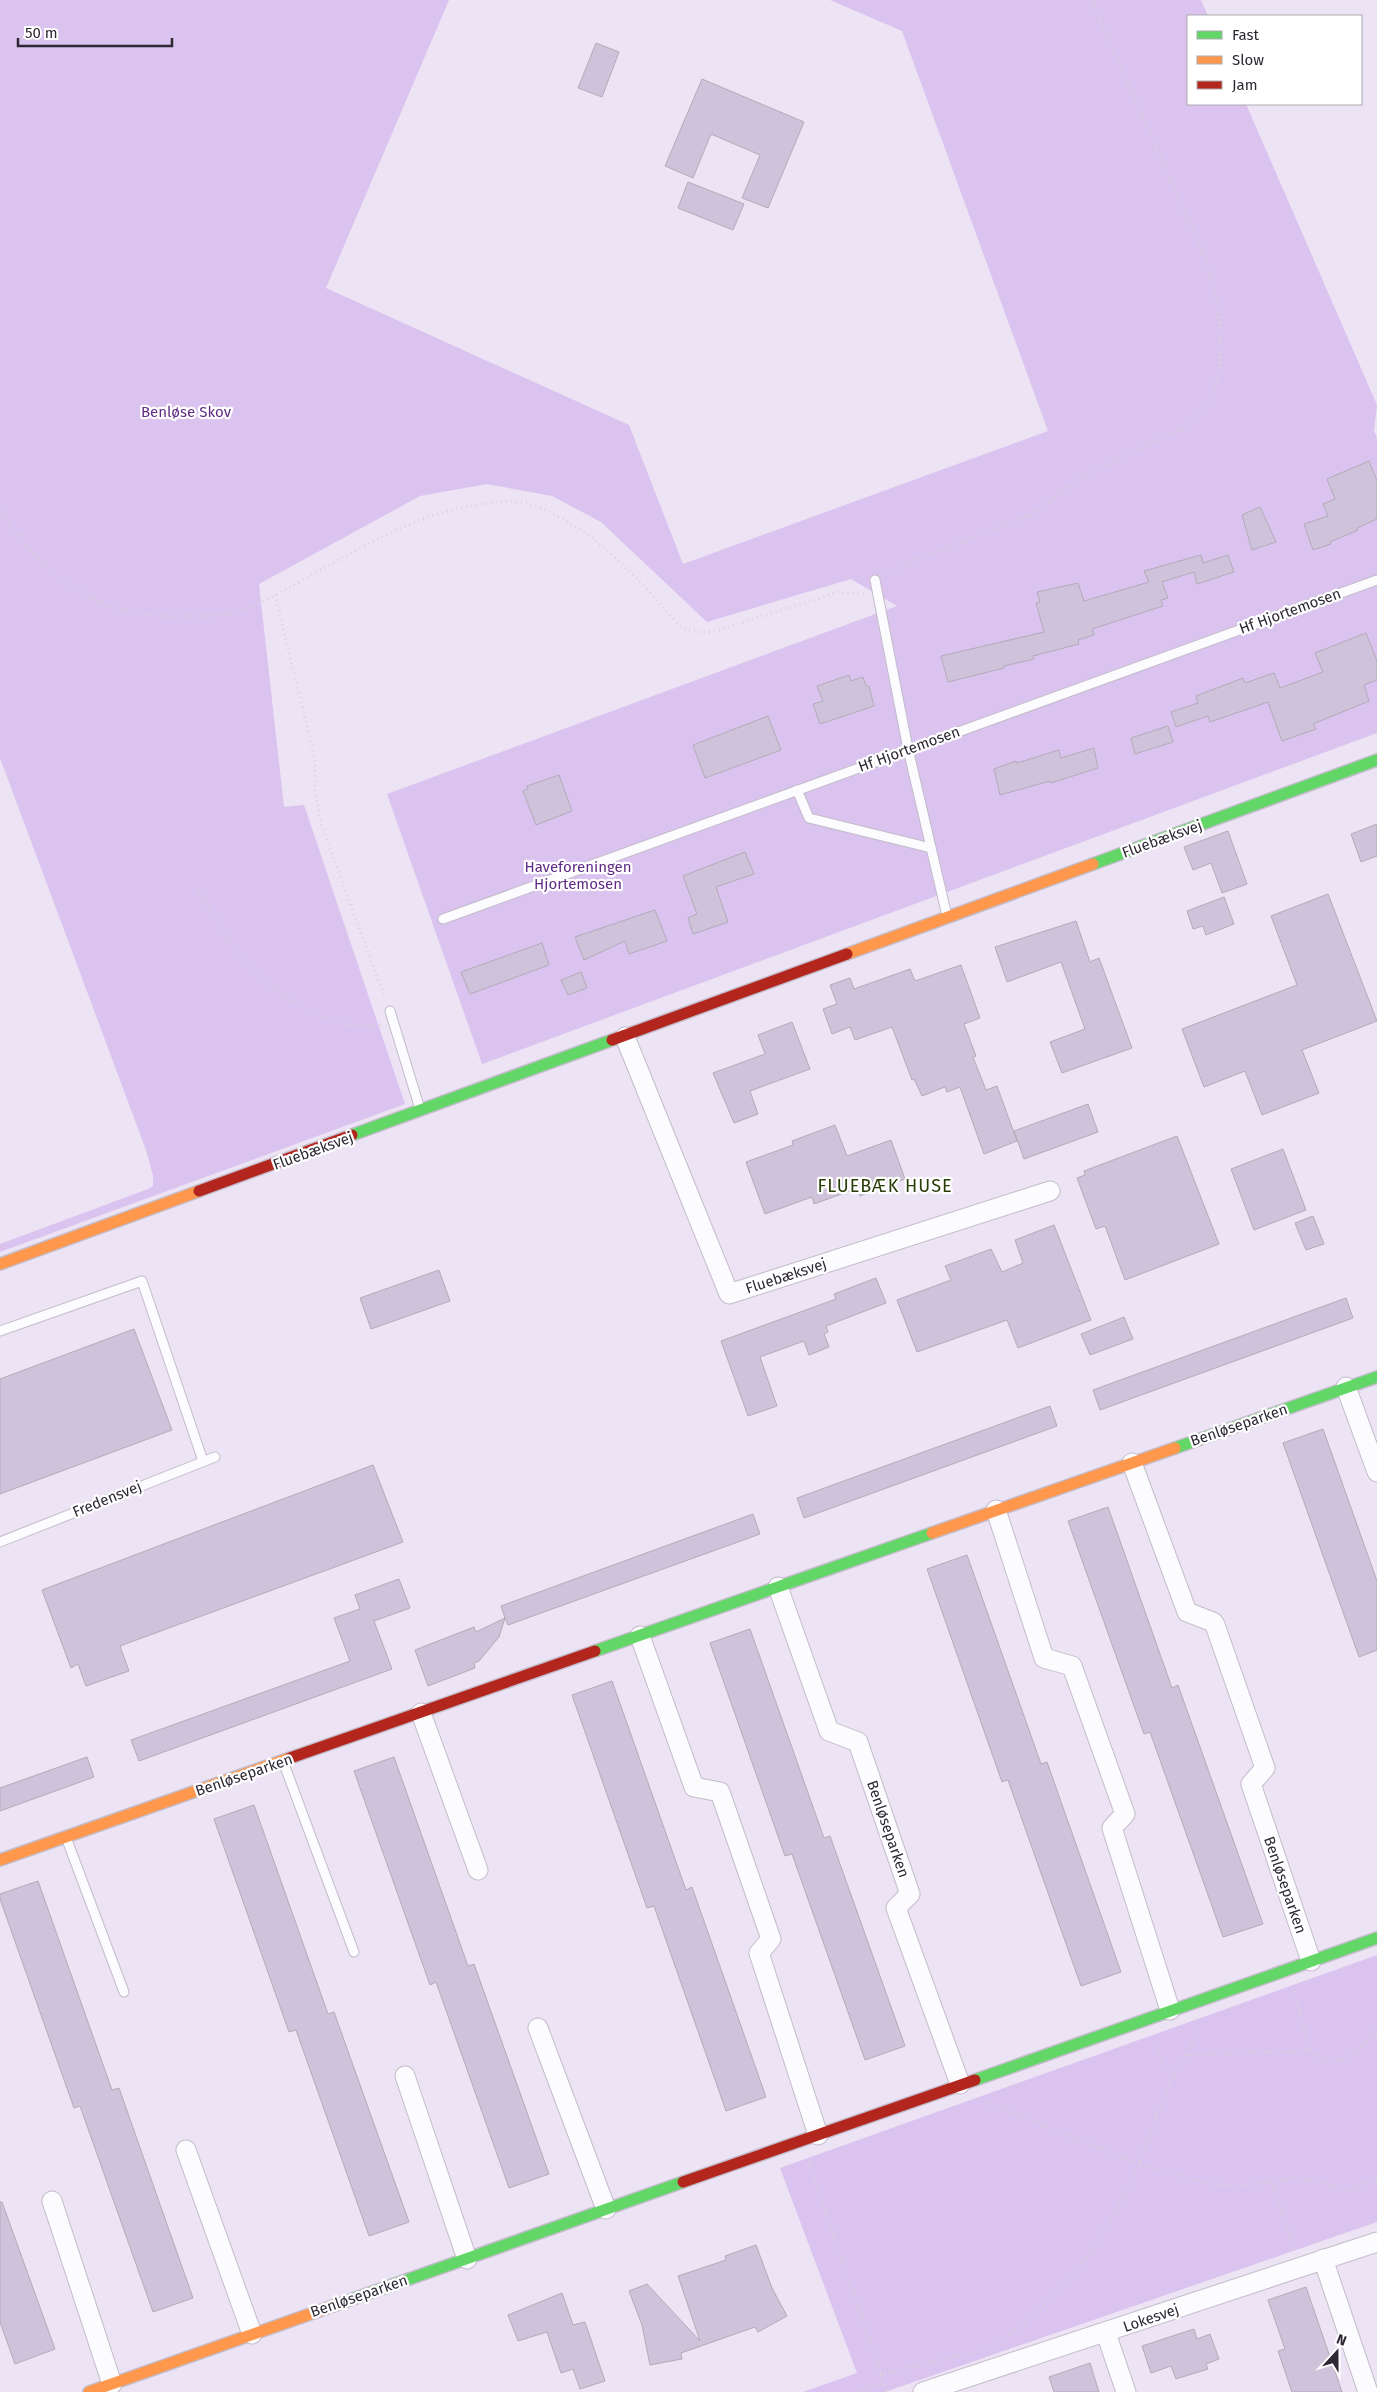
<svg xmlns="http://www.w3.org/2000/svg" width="1377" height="2392" font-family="'Fira Sans',sans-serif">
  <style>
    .green { fill: #dac3ee }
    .building { fill: #cec3da; stroke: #b2abb8 }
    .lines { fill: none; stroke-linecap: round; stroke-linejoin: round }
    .lane-casing { stroke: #c3bcca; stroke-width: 11 }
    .street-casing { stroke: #c3bcca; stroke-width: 21 }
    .fast-casing { stroke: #c3bcca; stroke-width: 14 }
    .slow-casing { stroke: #c3bcca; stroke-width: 14 }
    .jam-casing { stroke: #c3bcca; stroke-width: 14 }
    .path { stroke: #d8d5db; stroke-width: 3; stroke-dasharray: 1 4; stroke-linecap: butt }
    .lane { stroke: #fcfbfe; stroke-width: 9 }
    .street { stroke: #fcfbfe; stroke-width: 19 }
    .fast { stroke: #63d668; stroke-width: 11 }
    .slow { stroke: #ff974d; stroke-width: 11 }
    .jam { stroke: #b3261e; stroke-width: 11 }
    .labels { text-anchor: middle; stroke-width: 4.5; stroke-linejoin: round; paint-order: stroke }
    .park-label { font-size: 15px; fill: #5f2b84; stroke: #fff }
    .street-label { font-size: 15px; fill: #2e2834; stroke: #fff }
    .quarter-label { font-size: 18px; letter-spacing: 1px; fill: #293d08; stroke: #fff }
  </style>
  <rect width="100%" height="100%" fill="#ece3f5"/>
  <g class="green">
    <path d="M0,0h449l-123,288 303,137 54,139 365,-133 -146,-400 -72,-31h371l7,16h-20v88h58l131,301 -3,26 3,7v295l-895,331 -95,-270 510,-188 -46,-27 -144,43 -106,-100 -49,-26 -65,-12 -67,12 -161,88 25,223 20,-2 101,299 -405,148v-8l148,-55 5,-3v-10l-7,-26 -146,-392z"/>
    <path d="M1377,1955v267l-492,170h-82l54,-19 -77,-205z"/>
  </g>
  <g class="building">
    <path d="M596,43l23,9 -17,45 -24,-9z"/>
    <path d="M702,79l102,43 -36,86 -26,-10 18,-43 -49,-21 -18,44 -28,-12z"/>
    <path d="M688,182l56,22 -11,26 -55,-22z"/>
    <path d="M1369,461l8,20v38l-20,9 1,2 -28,12 1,2 -18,6 -9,-26 24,-8 -5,-12 12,-5 -8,-20z"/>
    <path d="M1260,507l16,35 -24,8 -10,-35z"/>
    <path d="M1201,555l2,8 25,-8 6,17 -37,12 -3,-12 -32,10 6,16 -7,2 2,6 -71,23 2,6 -16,5 1,4 -46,12 1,3 -30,7v2l-56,14 -7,-26 103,-24 -8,-29 4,-1 -3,-10 41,-9 6,18 65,-19 -5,-11z"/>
    <path d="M1366,633l11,28v19l-13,5 5,16 -56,23 3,5 -34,12 -14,-39 -58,20 -2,-6 -32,11 -5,-15 27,-9 -2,-7 47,-18 2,5 29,-10 6,15 43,-16 -8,-19z"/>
    <path d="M849,675l2,6 12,-4 3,9h3l5,20 -54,18 -7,-20 10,-3 -6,-15z"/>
    <path d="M768,716l13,34 -76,28 -12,-33z"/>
    <path d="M1168,726l5,16 -38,12 -4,-16z"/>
    <path d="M1094,748l4,20 -47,15 -1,-2 -50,14 -6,-26 22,-8 1,2 42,-13 2,8z"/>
    <path d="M559,775l13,36 -36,14 -13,-34 5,-2 -1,-3z"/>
    <path d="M1377,824v32l-16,6 -10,-28z"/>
    <path d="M1228,831l19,53 -25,9 -11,-30 -18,7 -9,-23z"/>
    <path d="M745,852l9,22 -38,13 12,35 -35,12 -5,-16 9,-4 -14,-38z"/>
    <path d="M1328,894l49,127 -75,29 17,43 -57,22 -17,-44 -41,16 -22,-58 115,-44 -26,-69z"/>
    <path d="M1224,897l10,27 -28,11 -3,-9 -10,3 -6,-18z"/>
    <path d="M655,910l12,31 -38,13 -4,-13 -41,19 -9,-23z"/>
    <path d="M1076,921l14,41 9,-4 33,90 -70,25 -12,-31 35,-13 -24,-67 -54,20 -12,-35z"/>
    <path d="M542,943l7,22 -79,29 -9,-22z"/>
    <path d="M961,965l19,53 -16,6 12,32 -3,1 13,33 11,-4 20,55 -33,13 -24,-67 -13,5 -2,-5 -23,9 -8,-17 -2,1 -20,-53 -37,13 -5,-13 -18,7 -9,-25 14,-5 -7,-19 20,-7 4,11 56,-20 5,12z"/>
    <path d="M581,972l6,16 -19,7 -7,-15z"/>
    <path d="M792,1022l18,47 -60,22 8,23 -24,9 -21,-50 52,-19 -7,-19z"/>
    <path d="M1088,1104l10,28 -74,27 -10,-28z"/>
    <path d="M835,1125l12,31 44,-16 14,39 -45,17 -2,-8 -44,16 -2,-7 -47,17 -19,-52 47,-17 -1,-4z"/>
    <path d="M1177,1136l42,108 -94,36 -20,-54 -9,3 -19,-51 8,-3 -1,-4z"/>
    <path d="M1283,1149l23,61 -52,20 -23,-61z"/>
    <path d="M1313,1216l11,28 -18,6 -11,-27z"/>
    <path d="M1054,1225l37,95 -73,28 -11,-28 -90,32 -20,-52 54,-20 -6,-14 46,-17 11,23 21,-9 -8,-23z"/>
    <path d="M439,1270l11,31 -79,28 -11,-31z"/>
    <path d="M876,1278l10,25 -60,23 2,6 -4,2 5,13 -20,8 -5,-14 -44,16 17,49 -29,10 -27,-75 115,-42 -2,-5z"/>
    <path d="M1346,1298l7,20 -253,92 -7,-20z"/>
    <path d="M1124,1317l9,22 -43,16 -9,-21z"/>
    <path d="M134,1329l38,101 -172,64v-115z"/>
    <path d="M1050,1406l7,20 -253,92 -7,-20z"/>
    <path d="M1323,1429l54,152v69l-18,7 -76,-214z"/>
    <path d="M373,1465l30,77 -283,104 9,25 -43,15 -8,-22 -7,4 -29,-78z"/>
    <path d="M1108,1507l64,181 6,-3 85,239 -40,13 -73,-205 -6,2 -76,-213z"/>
    <path d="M753,1514l7,20 -252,91 -3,-7 -6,19 -20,24 -5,2 1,5 -47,18 -13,-36 59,-23 2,5 29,-14 -4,-12z"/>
    <path d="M967,1555l74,209 6,-2 74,210 -40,14 -73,-206 -6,2 -75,-213z"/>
    <path d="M399,1579l11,29 -36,13 18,48 -253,92 -8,-21 219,-79 -16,-43 26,-9 -5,-14z"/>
    <path d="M750,1629l74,209 6,-2 75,210 -40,14 -73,-206 -7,2 -75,-213z"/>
    <path d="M612,1681l74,209 6,-3 74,210 -40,14 -72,-205 -7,2 -75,-213z"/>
    <path d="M87,1757l7,20 -94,34v-23z"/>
    <path d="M394,1757l74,209 6,-2 75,210 -40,14 -73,-206 -6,3 -76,-214z"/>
    <path d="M254,1805l74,209 6,-2 75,210 -40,14 -73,-206 -7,2 -75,-213z"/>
    <path d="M38,1881l74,209 7,-2 74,210 -40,14 -73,-206 -6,2 -74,-209v-5z"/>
    <path d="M0,2202h2l53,147 -40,15 -15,-42z"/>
    <path d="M756,2245l16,43 15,28 -29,16 -3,-5 -74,26 1,6 -32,6 -8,-40 -13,-34 18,-7 53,57 -22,-65 48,-16 -1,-4z"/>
    <path d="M1306,2287l23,67 13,38h-50l-14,-41 7,-2 -17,-49z"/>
    <path d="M562,2293l11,32 12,-3 20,59 -25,8 -7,-20 -12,4 -14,-41 -29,9 -10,-26z"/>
    <path d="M1194,2329l3,10 13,-5 9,25 -13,5 2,5 -32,10 -5,-13 -20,7 -9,-27z"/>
    <path d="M1090,2363l9,29h-45l-5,-15z"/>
  </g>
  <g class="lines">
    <g class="lane-casing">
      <g id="lane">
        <path d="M875,580l33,169 39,167"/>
        <path d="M797,790l12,28 122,30"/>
        <path d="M443,919l934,-339"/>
        <path d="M390,1011l30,98"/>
        <path d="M0,1331l142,-50 61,180"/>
        <path d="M0,1542l215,-85"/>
        <path d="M284,1764l70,188"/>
        <path d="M67,1840l57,152"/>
      </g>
    </g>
    <g class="street-casing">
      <g id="street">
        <path d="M625,1037l104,257 321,-103"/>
        <path d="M1346,1387l31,85"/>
        <path d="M1132,1463l55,149 26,10 2,3 50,143 -14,16 60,177"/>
        <path d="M996,1510l48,148 28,8 53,148 -13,14 58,182"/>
        <path d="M778,1587l51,144 29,11 52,152 -14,14 64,176"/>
        <path d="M640,1636l54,151 26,5 51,147 -12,14 59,182"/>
        <path d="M421,1713l57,157"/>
        <path d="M538,2028l68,181"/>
        <path d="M405,2076l62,183"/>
        <path d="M186,2150l66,184"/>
        <path d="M52,2201l60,183"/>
        <path d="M1323,2259l45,133"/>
        <path d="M1106,2333l20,59"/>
        <path d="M923,2392l454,-150"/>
      </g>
    </g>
    <g class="fast-casing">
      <g id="fast">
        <path d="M1093,864l284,-104"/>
        <path d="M352,1135l260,-95"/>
        <path d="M1175,1448l202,-71"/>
        <path d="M595,1651l337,-118"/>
        <path d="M975,2080l402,-142"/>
        <path d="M333,2306l350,-124"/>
      </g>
    </g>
    <g class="slow-casing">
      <g id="slow">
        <path d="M847,954l246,-90"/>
        <path d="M0,1264l199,-73"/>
        <path d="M932,1533l243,-85"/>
        <path d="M0,1860l290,-102"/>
        <path d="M89,2392l244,-86"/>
      </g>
    </g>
    <g class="jam-casing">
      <g id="jam">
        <path d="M612,1040l235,-86"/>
        <path d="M199,1191l153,-56"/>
        <path d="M290,1758l305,-107"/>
        <path d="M683,2182l292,-102"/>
      </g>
    </g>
    <g class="path">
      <path d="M0,510c27,43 64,79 112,97 20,7 41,9 62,9 19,0 41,1 60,-4 26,-7 52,-22 75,-36 54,-29 106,-62 168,-71 13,-2 29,-5 43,-3 15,2 28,9 41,16 50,28 82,67 120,109l15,5h17l125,-40 26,2"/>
      <path d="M887,574l20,-11 124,-48 54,-40 103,-49 26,-32 6,-31 1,-32 -6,-39 -10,-35 -114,-257"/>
      <path d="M275,595l40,163v32l6,34 64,174"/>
      <path d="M197,890c16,23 31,51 50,72 30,33 88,73 134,63"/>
      <path d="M1294,1991l16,59"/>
      <path d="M1154,2040l10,26 10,6"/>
      <path d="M1186,2055l15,-30"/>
      <path d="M986,2102l153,62 70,20 31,2 54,-8 23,2 28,11 32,-12"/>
      <path d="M809,2162l78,230"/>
      <path d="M1272,2181l23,69"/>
      <path d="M983,2350c72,-38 125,-112 156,-187 16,-36 24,-76 47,-108l124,-4 18,11 18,-2 31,-29"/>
      <path d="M880,2374l97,-22"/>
      <path d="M857,2392l26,-9"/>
    </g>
    <use href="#lane" class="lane"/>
    <use href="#street" class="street"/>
    <use href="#fast" class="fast"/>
    <use href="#slow" class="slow"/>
    <use href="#jam" class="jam"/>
  </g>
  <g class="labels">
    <g class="park-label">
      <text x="186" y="417">Benløse Skov</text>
      <text x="578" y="872">Haveforeningen<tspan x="578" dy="17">Hjortemosen</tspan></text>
    </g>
    <g class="street-label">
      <text transform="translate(1290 611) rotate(-20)" y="5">Hf Hjortemosen</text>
      <text transform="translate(909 749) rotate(-20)" y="5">Hf Hjortemosen</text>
      <text transform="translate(1162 839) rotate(-20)" y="5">Fluebæksvej</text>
      <text transform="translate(313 1151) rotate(-20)" y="5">Fluebæksvej</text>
      <text transform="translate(786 1276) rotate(-18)" y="5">Fluebæksvej</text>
      <text transform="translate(1239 1425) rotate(-19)" y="5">Benløseparken</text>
      <text transform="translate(107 1499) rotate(-22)" y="5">Fredensvej</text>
      <text transform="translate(244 1775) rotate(-19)" y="5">Benløseparken</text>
      <text transform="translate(888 1829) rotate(71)" y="5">Benløseparken</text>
      <text transform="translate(1285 1885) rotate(71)" y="5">Benløseparken</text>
      <text transform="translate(359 2296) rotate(-19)" y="5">Benløseparken</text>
      <text transform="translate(1151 2318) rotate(-19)" y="5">Lokesvej</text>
    </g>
    <g class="quarter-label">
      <text x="885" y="1192">FLUEBÆK HUSE</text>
    </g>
  </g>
  <rect x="1187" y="15" width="175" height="90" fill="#ffffff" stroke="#aba9ae"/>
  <rect x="1197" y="31" width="25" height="8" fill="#63d668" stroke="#aba9ae"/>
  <text x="1232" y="40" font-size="15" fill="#2e2834">Fast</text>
  <rect x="1197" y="56" width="25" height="8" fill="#ff974d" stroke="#aba9ae"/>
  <text x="1232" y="65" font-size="15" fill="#2e2834">Slow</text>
  <rect x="1197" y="81" width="25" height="8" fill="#b3261e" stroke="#aba9ae"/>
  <text x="1232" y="90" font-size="15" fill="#2e2834">Jam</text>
  <g transform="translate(1337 2352) rotate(21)" stroke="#ffffff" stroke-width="4" paint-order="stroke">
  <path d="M0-4L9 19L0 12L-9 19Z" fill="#2e2834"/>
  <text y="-8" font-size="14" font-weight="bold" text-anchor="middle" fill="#2e2834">N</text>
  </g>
  <path d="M18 38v8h154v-8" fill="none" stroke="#2e2834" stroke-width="2.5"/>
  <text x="25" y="38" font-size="15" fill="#2e2834" stroke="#ffffff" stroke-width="4" paint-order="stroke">50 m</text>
</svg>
